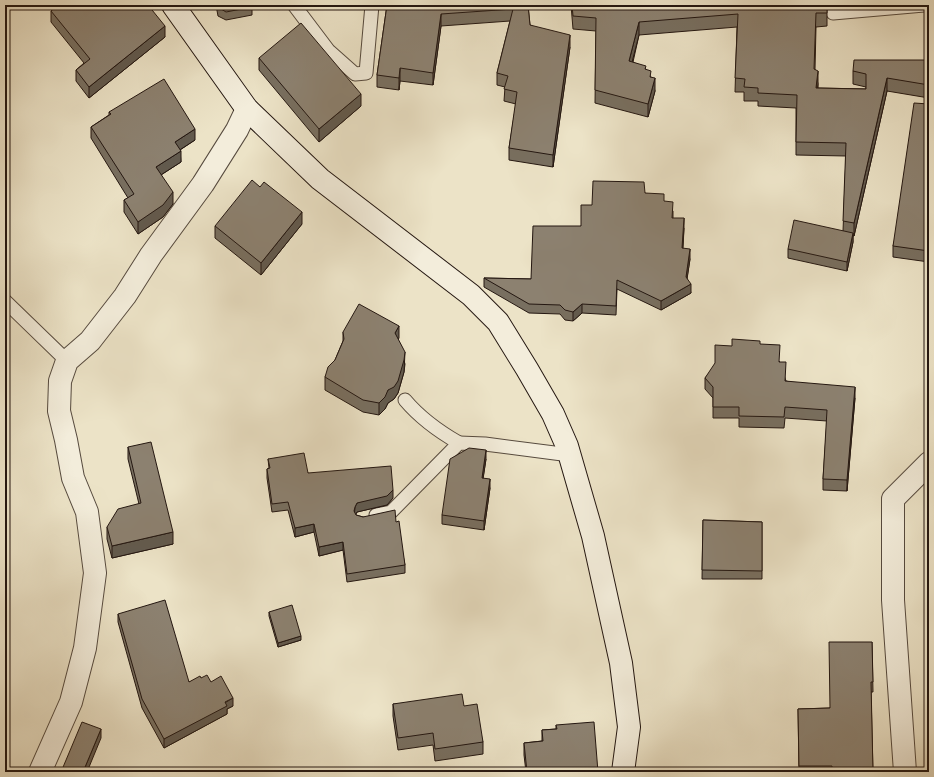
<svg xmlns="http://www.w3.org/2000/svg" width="934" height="777" font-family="'Gentium Book Plus',serif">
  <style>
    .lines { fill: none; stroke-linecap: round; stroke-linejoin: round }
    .lane-casing { stroke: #564a3e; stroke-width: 15 }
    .street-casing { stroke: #564a3e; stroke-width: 24 }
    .secondary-casing { stroke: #241711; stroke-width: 24 }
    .lane { stroke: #f3eddb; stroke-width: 13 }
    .street { stroke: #f3eddb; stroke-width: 22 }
    .secondary { stroke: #f3eddb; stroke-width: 22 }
    .wall { fill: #786f60; stroke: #241711 }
    .shaded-wall { fill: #625a4e; stroke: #241711 }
    .building { fill: #8c8170; stroke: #241711 }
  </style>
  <rect width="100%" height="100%" fill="#ece3c7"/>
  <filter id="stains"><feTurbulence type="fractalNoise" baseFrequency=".005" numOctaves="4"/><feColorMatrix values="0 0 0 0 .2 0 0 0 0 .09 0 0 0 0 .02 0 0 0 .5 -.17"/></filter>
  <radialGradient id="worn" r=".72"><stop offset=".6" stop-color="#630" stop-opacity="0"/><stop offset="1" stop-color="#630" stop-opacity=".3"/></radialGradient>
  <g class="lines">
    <g class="lane-casing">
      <g id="lane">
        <path d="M294,5l34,45 27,24 11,-1 6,-68"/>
        <path d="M833,13l91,-8"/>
        <path d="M5,301l62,60"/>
        <path d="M405,400c16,19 33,31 54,43"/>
        <path d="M376,515l15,-3 68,-69 26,1 85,11"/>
      </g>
    </g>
    <g class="street-casing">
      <g id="street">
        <path d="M40,772l31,-70 14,-54 10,-75 -8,-61 -14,-34 -7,-38 -7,-29 1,-30 7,-20 23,-20 35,-45 26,-41 52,-71 34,-54 10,-21"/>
        <path d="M905,772l-12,-172v-101l36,-36"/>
      </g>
    </g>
    <g class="secondary-casing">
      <path id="secondary" d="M173,5l74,104 73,70 151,116 27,27 29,47 26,45 14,32 26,90 28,127 8,64 -6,45"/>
    </g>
    <use href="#lane" class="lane"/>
    <use href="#street" class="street"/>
    <use href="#secondary" class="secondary"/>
  </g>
  <g class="wall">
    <path d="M55,5h93l17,32 -76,61 -13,-17v-11l8,-7 -33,-41v-11l6,-5z"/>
    <path d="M216,5h36v10l-26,5 -8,-4z"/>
    <path d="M387,5h141l2,20 40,22 -17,120 -44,-7v-12l7,-44 -12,-3 1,-14 -8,-2v-12l13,-52 -69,5 -8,59 -33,-4 -1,9 -22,-3v-12z"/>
    <path d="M571,5h256v21l-11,1 -1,42 3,15v4l48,1v-2l-13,-3v-13l76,-11v38l-42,-7 -33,145h-1v6l-6,29 -59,-13v-9l55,-18 3,-75 -50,-1v-47l-38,-2v-5h-14v-9h-9l2,-65 -98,8 -6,27 13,7 5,8 4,14 -7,26 -53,-14 1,-72 -23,-2z"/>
    <path d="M259,58l102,48 -42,36 -60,-72z"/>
    <path d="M109,112l86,28 -15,10 1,12 -20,13 12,29 -10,13 -25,17 -14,-22v-12l4,-2 -37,-60v-11l18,-12z"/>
    <path d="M929,115l-3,88h3v59l-36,-5v-11z"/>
    <path d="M645,193l19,8 9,10v7l11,10 -1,20 7,11 -3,19 4,15 -30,17 -44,-21 -1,26 -34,-2 -9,8 -8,-1 -5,-6 -31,-1 -45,-26v-9l47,1 50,-53 11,-21z"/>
    <path d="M302,224l-41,51 -46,-37v-12z"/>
    <path d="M343,332l56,6 -1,1 7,25 -1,8 -6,21 -4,6 -6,4 -3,6 -6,6 -16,-3 -38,-22v-13l10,-17 8,-19z"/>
    <path d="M760,344l20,18 6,19 69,17 -8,93 -24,-1v-11l4,-58 -42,-3 -1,10 -45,-1v-9h-26v-20l-8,-9v-11l27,-32z"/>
    <path d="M128,447l45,97 -61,14 -5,-19v-12l32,-23 -11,-45z"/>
    <path d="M268,459l40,14 85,25 -6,7 -30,7 -1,2v1l7,2 33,5 9,43v8l-58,9 -4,-32 -24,6 -5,-24 -19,5 -7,-27 -16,2 -5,-34v-9l2,-1z"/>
    <path d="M486,459l-3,19 7,10 -6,42 -42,-6v-9z"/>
    <path d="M703,520l59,2v57h-60z"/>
    <path d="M269,612l32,28 -23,7 -9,-31z"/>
    <path d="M118,614l71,68 12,-4 10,4 22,24 -6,3v5l-63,34 -22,-40 -24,-86z"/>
    <path d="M872,642l1,50h-2l2,80h-74l-1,-63 32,-1z"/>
    <path d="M393,704l71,2 19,36v12l-48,7 -2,-16 -35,5 -5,-34z"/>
    <path d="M556,725l42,47h-72l-2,-17v-12l18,-2v-11l14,-1z"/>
  </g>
  <g class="shaded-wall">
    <path d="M441,14v12l-8,59v-12z"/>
    <path d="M639,22v13l-10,39v-13z"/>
    <path d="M165,26v11l-76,61v-11z"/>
    <path d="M570,35v12l-17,120v-12z"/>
    <path d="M400,68v13l-1,9v-12z"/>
    <path d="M818,71v13l-2,17v-13z"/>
    <path d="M655,78v13l-7,26v-13z"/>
    <path d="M887,78v13l-33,145v-13z"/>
    <path d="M361,94v12l-42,36v-13z"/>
    <path d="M929,104v11l-4,99v-11z"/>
    <path d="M195,129v11l-20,13v-11z"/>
    <path d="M181,151v11l-25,16v-11z"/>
    <path d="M173,192v12l-10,13 -25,17v-12z"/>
    <path d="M302,212v12l-41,51v-12z"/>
    <path d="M684,218v10l-2,30v-10z"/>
    <path d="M853,233v9l-6,29v-9z"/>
    <path d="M690,249v10l-4,27v-9z"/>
    <path d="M691,284v9l-30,17v-9z"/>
    <path d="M582,304v9l-9,8v-9z"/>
    <path d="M399,326v12l-4,7v-12z"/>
    <path d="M405,352l-1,20 -6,21 -4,6 -6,4 -3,6 -6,6v-12l9,-13z"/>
    <path d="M855,387v11l-8,93v-11z"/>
    <path d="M486,450v9l-4,27v-8z"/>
    <path d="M490,479v9l-6,42v-9z"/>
    <path d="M393,490v8l-6,7 -30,7 -2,3 -1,4 1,-12 2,-4z"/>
    <path d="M314,524v8l-19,5v-9z"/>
    <path d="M173,532v12l-61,14v-12z"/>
    <path d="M343,542v8l-24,6v-9z"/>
    <path d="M301,636v4l-23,7v-4z"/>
    <path d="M233,698v8l-6,3v5l-63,34v-9z"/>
    <path d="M101,729v9l-14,34h-4z"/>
  </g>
  <g class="building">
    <path d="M58,5h90l17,21 -76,61 -13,-17 14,-11 -39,-48z"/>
    <path d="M217,5h35v2l-26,5 -8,-5z"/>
    <path d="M387,5h141l2,20 40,10 -17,120 -44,-7 8,-56 -13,-3 4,-13 -11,-3 16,-64 -72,5 -8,59 -33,-5 -1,10 -22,-3z"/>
    <path d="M572,5h255v8h-11l-2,56 4,2 -2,17 50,1v-15l-13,-3 1,-11h75v25l-42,-7 -33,145 -11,-2 3,-78 -50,-1 1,-47 -39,-2v-5l-14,-1 1,-8 -10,-1 3,-64 -99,8 -10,39 17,5 -1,3 6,2 -1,6 5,1 -7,26 -53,-14 1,-72 -23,-2z"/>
    <path d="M301,23l60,71 -42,35 -60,-71z"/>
    <path d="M164,79l31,50 -20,13 6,9 -25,16 17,25 -10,13 -25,17 -14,-22 10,-6 -43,-67 20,-13 -2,-2z"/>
    <path d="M914,103l15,1 -4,99h4v48l-36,-5z"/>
    <path d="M252,180l8,7 4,-5 38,30 -41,51 -46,-37z"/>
    <path d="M593,181l51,1 1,11 19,1v7l9,1 -1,16h12l-2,30 8,1 -4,28 5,7 -30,17 -44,-21 -1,26 -34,-2 -9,8 -8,-2 -5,-5 -31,-1 -45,-26 47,1 2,-53h48v-21h11z"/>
    <path d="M794,220l59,13 -6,29 -59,-13z"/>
    <path d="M359,304l40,22 -4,7 10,19 -1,8 -6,21 -4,6 -6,3 -3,7 -6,6 -16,-3 -38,-23 3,-10 7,-7 9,-21 -1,-7z"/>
    <path d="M732,339l28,2v3l20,1 -1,17h7l-1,19 70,6 -8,93 -24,-1 4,-69 -42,-3 -1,10 -45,-1v-9h-26v-20l-8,-9 10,-15v-18l17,1z"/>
    <path d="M151,442l22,90 -61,14 -5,-19 11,-18 23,-6 -13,-56z"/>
    <path d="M469,448l17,2 -4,28 8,1 -6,42 -42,-6 8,-56z"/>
    <path d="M304,453l4,20 83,-7 2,24 -6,6 -30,7 -2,4 -1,4 2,4 7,2 32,-7 1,12 3,-1 6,44 -58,9 -4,-32 -24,5 -5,-23 -19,4 -7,-26 -16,2 -5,-35 3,-1 -2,-9z"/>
    <path d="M703,520l59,2v49l-60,-1z"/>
    <path d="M165,600l24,82 11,-6 1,2 6,-3 4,7 10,-6 12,22 -8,4 2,4 -63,33 -22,-40 -24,-85z"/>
    <path d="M292,605l9,31 -23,7 -9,-31z"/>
    <path d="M829,642h43l1,40h-2l2,90h-41v-6h-33l-1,-57 32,-1z"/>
    <path d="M462,694l2,12 13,-2 6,38 -48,7 -2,-16 -35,5 -5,-34z"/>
    <path d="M82,722l19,7 -18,43h-22z"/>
    <path d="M594,722l4,50h-71l-3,-29 19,-2 -1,-11 15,-1 -1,-4z"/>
  </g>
  <rect width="934" height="777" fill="none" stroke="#ece3c7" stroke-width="20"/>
  <rect x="6" y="6" width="922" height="765" fill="none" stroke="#241711" stroke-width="2"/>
  <rect x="10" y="10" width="914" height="757" fill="none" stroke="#241711"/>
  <rect width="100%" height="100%" filter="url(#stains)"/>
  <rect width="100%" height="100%" fill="url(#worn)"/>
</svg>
